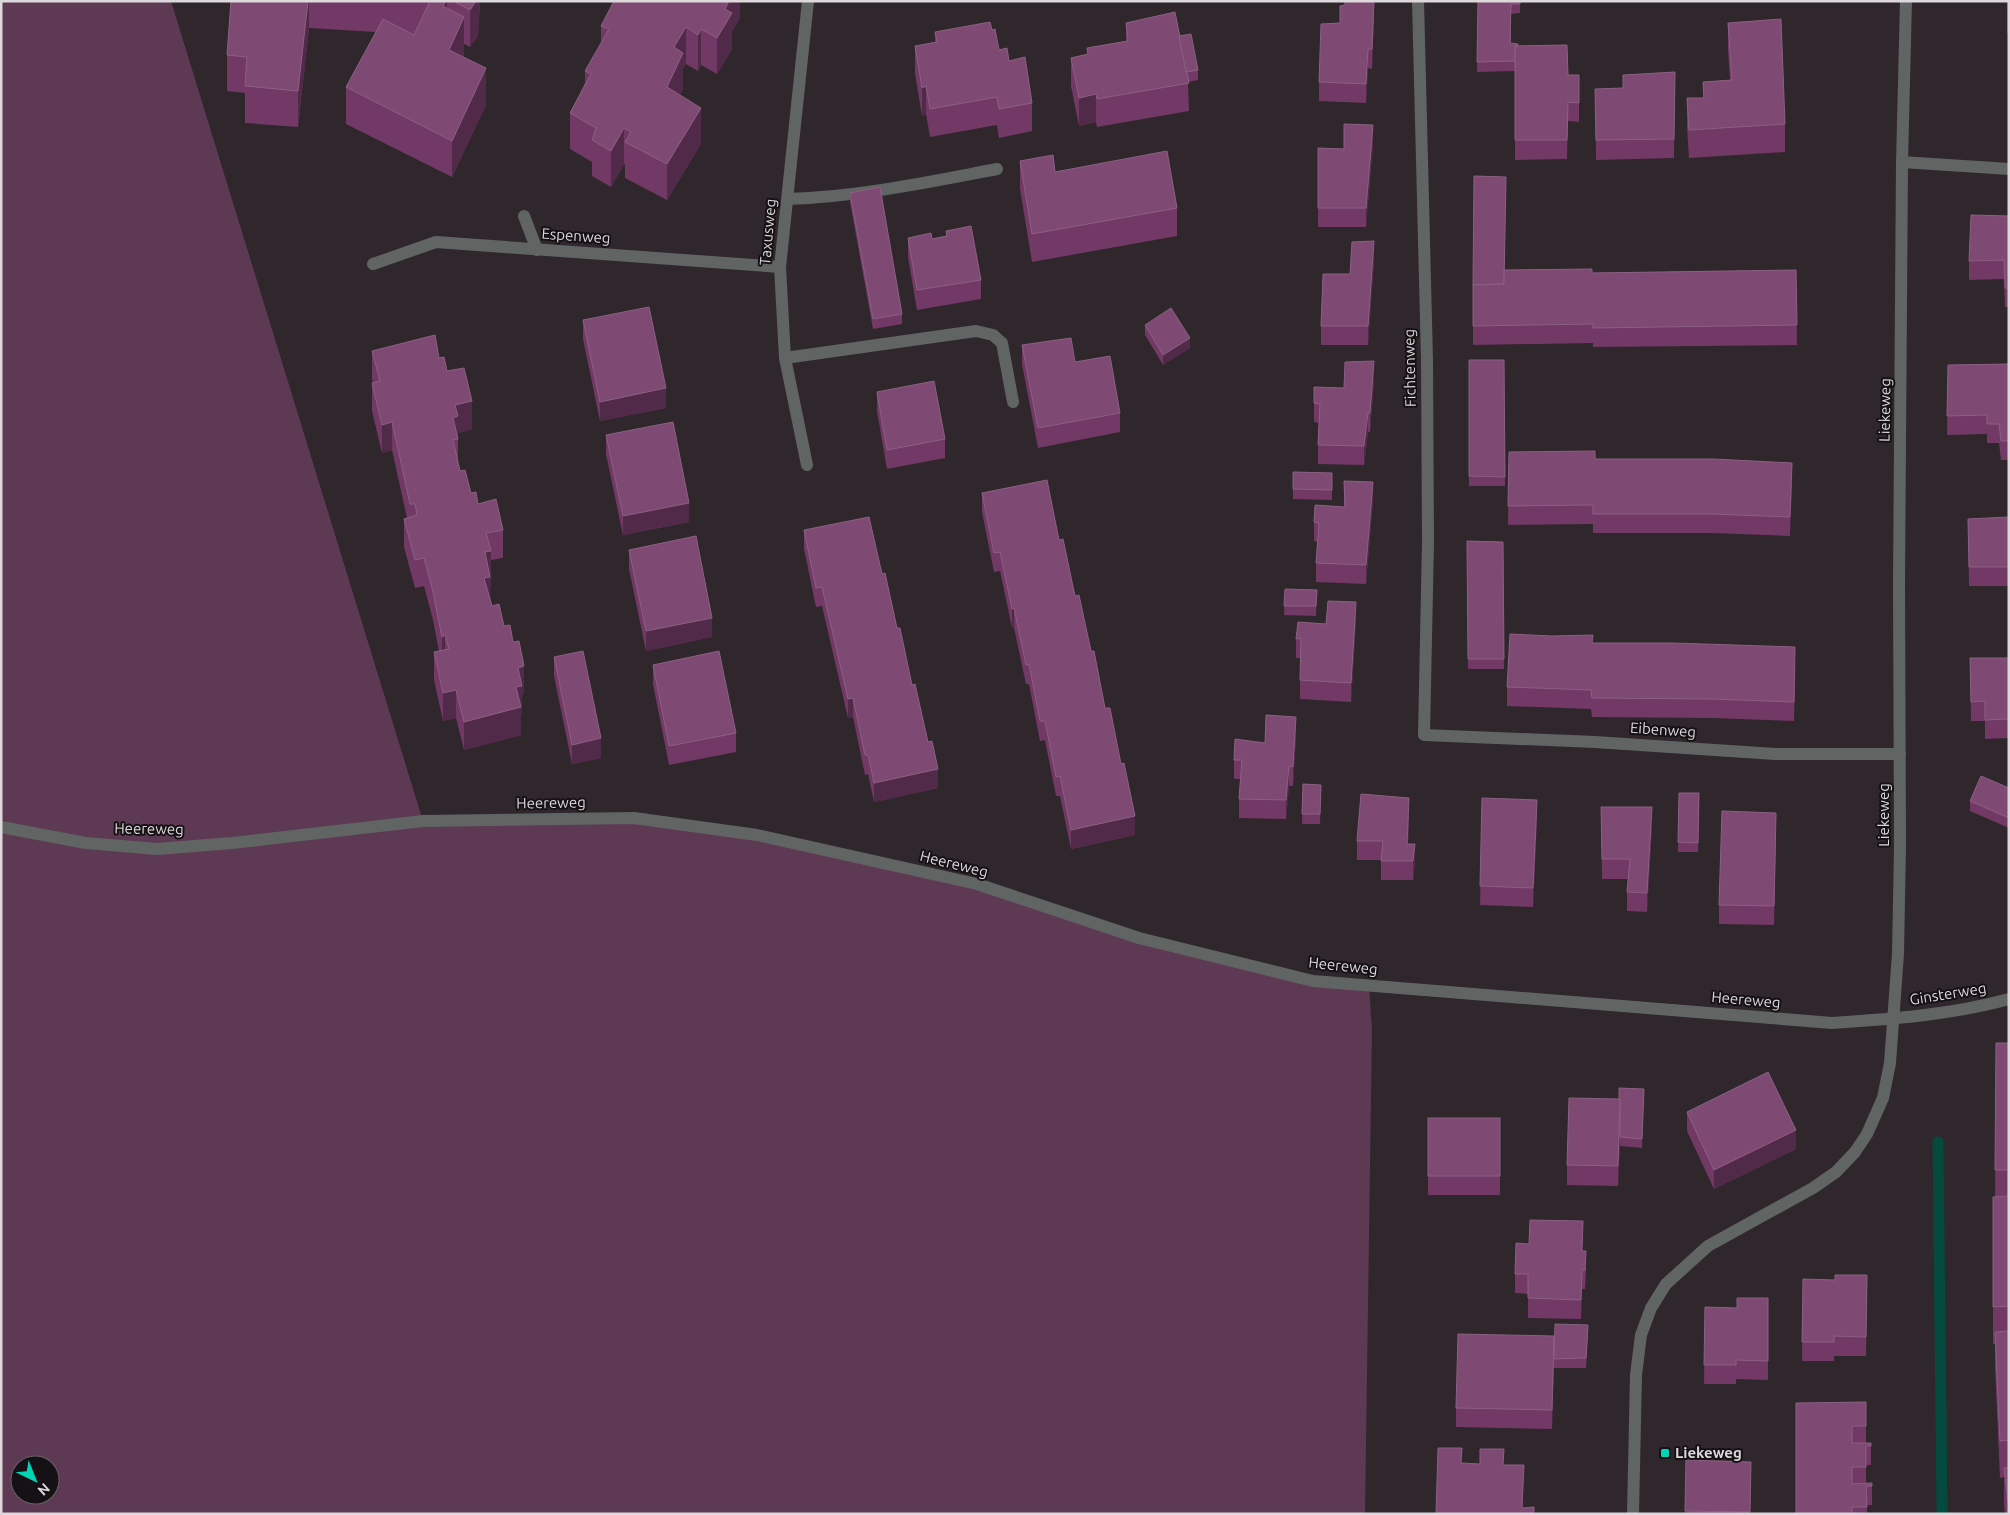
<svg xmlns="http://www.w3.org/2000/svg" width="2010" height="1515" font-family="Ubuntu,sans-serif">
  <style>
    .green { fill: #5d3954; fill-rule: evenodd }
    .lines { fill: none; stroke-linecap: round; stroke-linejoin: round }
    .stream { stroke: #044a3f; stroke-width: 11 }
    .lane { stroke: #606563; stroke-width: 12 }
    .street { stroke: #606563; stroke-width: 12 }
    .wall { fill: #723866 }
    .shaded-wall { fill: #522a49 }
    .building { fill: #7e4972; stroke: #8c6083 }
    .poi-dot { fill: #00d5b7; stroke: #151114; stroke-width: 2 }
    .labels { text-anchor: middle; stroke-width: 4; stroke-linejoin: round; paint-order: stroke }
    .street-label { font-size: 15px; fill: #ddd8db; stroke: #151114 }
    .poi-label { font-size: 15px; font-weight: bold; fill: #ddd8db; stroke: #151114; text-anchor: start }
  </style>
  <rect width="100%" height="100%" fill="#2f272c"/>
  <path class="green" d="M1,1h170l252,820 211,-3 123,17 219,49 163,54 174,43 56,5 3,43 -7,485h-1364zM20,1465h30v30h-30z"/>
  <g class="lines">
    <path class="stream" d="M1938,1142l4,372"/>
    <g class="lane">
      <path d="M788,199c70,-2 140,-17 209,-30"/>
      <path d="M524,216l13,34"/>
      <path d="M785,358l191,-27 17,4 9,8 11,59"/>
    </g>
    <g class="street">
      <path d="M1418,1l9,359 1,182 -4,193 171,7 180,12h125"/>
      <path d="M1902,162l107,7"/>
      <path d="M373,264l63,-22 344,25"/>
      <path d="M807,465l-22,-107 -5,-91 28,-266"/>
      <path d="M1,827l85,16 71,6 75,-6 191,-22 211,-3 123,17 220,49 162,54 174,43 519,42c60,-4 118,-8 177,-24"/>
      <path d="M1633,1514l3,-139 5,-40 10,-27 15,-24 42,-38 105,-58 23,-16 19,-20 12,-18 16,-36 7,-35 8,-109 2,-108 -1,-263 3,-421 4,-161"/>
    </g>
  </g>
  <g class="wall">
    <path d="M231,1h249l-2,35 -8,11 -6,-3v10l-1,3 23,48 -34,72 -106,-53v-37l30,-55 -67,-4 -11,99 -53,-4v-30l-18,-2v-36z"/>
    <path d="M740,1v17l-8,13v18l-15,25 -16,-9 -3,6 -12,-7 -3,5v20l-3,6 21,49 -34,56 -42,-22v-13l-1,-1 -13,23 -19,-11v-14l-22,-13v-36l15,-30v-12l16,-27v-18z"/>
    <path d="M1478,1h42v12l-9,1v29l7,2 50,30 11,28v19l-11,-1 -1,38 -52,1v-95v6l-38,1z"/>
    <rect x="2007" y="1" width="2" height="32"/>
    <path d="M1374,16l-2,53 -4,-1 -2,35 -47,-2v-19l21,-59z"/>
    <path d="M1126,23l53,13 19,34v10l-10,2 1,29 -92,16 -1,-5 -17,4 -8,-40v-28l16,-3v-7l39,-7z"/>
    <path d="M1728,23l57,101v28l-96,6 -2,-31v-29h16v-16l27,-2 -2,-29z"/>
    <path d="M992,30l7,20 10,11 23,42v28l-33,7 -2,-13 -67,12 -4,-23 -4,2 -7,-42v-28l20,-3v-11z"/>
    <path d="M1675,72l-1,86 -78,2 -1,-71 28,-1z"/>
    <path d="M1373,144l-7,83h-48v-79l26,1z"/>
    <path d="M1020,161l157,47v28l-145,26 -12,-73z"/>
    <path d="M850,193l52,121v10l-29,5 -23,-127z"/>
    <path d="M2009,216v91h-4l-1,-28 -35,1v-19z"/>
    <path d="M946,231l35,49v19l-64,11 -9,-53v-19l24,1 14,-3z"/>
    <path d="M1374,260l-6,85h-47v-19l29,-52z"/>
    <path d="M1505,270l87,3 204,-3 1,75 -204,2v-4l-120,2v-60z"/>
    <path d="M583,320l83,88 -66,13 -17,-82z"/>
    <path d="M1145,325l45,23 -27,17 -18,-30z"/>
    <path d="M1022,345l98,68v19l-82,16 -16,-84z"/>
    <path d="M372,351l67,7 8,13 25,58 -14,4v33l2,5 11,22 7,11 25,26v28l-12,2 -1,39 2,7 21,36 11,52 -2,1v19h-1v21l-57,15 -8,-32 -13,3 -9,-41v-28l5,-1 -6,-31 -9,-34 -9,2 -11,-41v-28l3,-1 -15,-68 -10,3 -10,-42v-28h1l-1,-4z"/>
    <path d="M1469,360h35l1,126h-36z"/>
    <path d="M2009,364v96h-8l-2,-17h-12v-9l-40,1 1,-70z"/>
    <path d="M1374,380l-4,52h-2l-4,33 -46,-1v-19l1,-22 -5,-1v-19l30,-15z"/>
    <path d="M877,392l68,47v19l-58,11 -10,-58z"/>
    <path d="M606,435l83,87 -66,13 -17,-81z"/>
    <path d="M1509,452l86,7 197,23 -2,54 -78,-3h-119v-9l-85,1z"/>
    <path d="M1293,472l39,1v27l-39,-1z"/>
    <path d="M1344,481l29,20 -7,83 -50,-2v-19l2,-21 -4,-1v-19l30,-15z"/>
    <path d="M982,493l77,47 32,111 14,57 30,127 -64,14 -11,-53h-4l-11,-56 -5,1 -11,-57h-3l-12,-56h-2l-12,-57 -6,1 -12,-60z"/>
    <path d="M2009,517v69h-40l-1,-67z"/>
    <path d="M804,530l78,44 15,54 41,160 -64,14 -6,-28 -3,1 -12,-58 -5,1 -26,-112 -6,1 -12,-58z"/>
    <path d="M1467,541l36,1 1,127h-36z"/>
    <path d="M629,550l83,87 -66,14 -17,-82z"/>
    <path d="M1285,589l32,1 -1,26 -32,-1z"/>
    <path d="M1356,621l-5,81 -51,-3v-41h-4v-19l30,-15z"/>
    <path d="M1593,643l202,23 -1,55 -82,-3 -120,-1 -1,-8 -84,-3v-19z"/>
    <path d="M554,657l47,101 -29,6 -18,-88z"/>
    <path d="M1970,658h39v80l-24,1v-18h-14z"/>
    <path d="M653,665l83,68v19l-67,13 -16,-81z"/>
    <path d="M1296,736l-3,50h-4l-3,33 -47,-1v-19l1,-20h-6v-19l31,-17z"/>
    <path d="M1303,784l18,1 -1,39h-18z"/>
    <path d="M2009,788v40l-39,-17v-10z"/>
    <path d="M1679,793h20l-1,59h-20z"/>
    <path d="M1482,798l55,21 -4,88 -53,-2z"/>
    <path d="M1601,807l51,19 -5,86 -20,-1v-19l1,-13h-26z"/>
    <path d="M1409,817l-1,27 7,19 -2,17h-32v-20h-24v-19z"/>
    <path d="M1776,832l-2,93 -55,-1v-19z"/>
    <path d="M1996,1043h13v471h-4l-1,-9v-28l-4,1 -5,-110v-24h-2v-147h2z"/>
    <path d="M1644,1089l-2,59 -22,-2v-7l-2,47 -51,-1v-20l52,-66z"/>
    <path d="M1687,1112l109,37 -82,40 -27,-58z"/>
    <rect x="1428" y="1118" width="72" height="77"/>
    <path d="M1582,1251l4,19 -1,19h-3l-1,30 -53,-1v-24l-13,-1v-19z"/>
    <path d="M1867,1275l-1,81h-32v5h-32l1,-82 32,1z"/>
    <path d="M1768,1298v82l-32,-1v5h-32l1,-77 32,1z"/>
    <path d="M1588,1335l-2,33h-32v-8l-2,69 -96,-2v-19l98,-72z"/>
    <path d="M1866,1402v41l5,3v19h-5v18l6,3v19h-5v9h-71z"/>
    <path d="M1686,1460l65,21 -1,33h-65z"/>
  </g>
  <g class="shaded-wall">
    <path d="M308,1h1v27l-11,99v-36z"/>
    <path d="M446,1h1v34l-4,-29z"/>
    <path d="M476,1h4l-2,35 -8,11v-37z"/>
    <path d="M729,1h11v17l-8,13v18l-15,25v-36l8,-29z"/>
    <path d="M1374,1v15l-2,53v-20z"/>
    <path d="M464,17v37l-15,32v-36z"/>
    <path d="M686,27v37l-3,5v20l-16,35v-37l7,-40z"/>
    <path d="M701,29v36l-3,6v-36z"/>
    <path d="M1368,49v19l-2,35v-19z"/>
    <path d="M486,68v37l-34,72v-36z"/>
    <path d="M926,86v28l-4,2v-28z"/>
    <path d="M1096,94v28l-17,4v-28z"/>
    <path d="M701,108v36l-34,56v-36z"/>
    <path d="M1373,125v19l-7,83v-19z"/>
    <path d="M624,128v36l-13,23v-36z"/>
    <path d="M1374,241v19l-6,85v-19z"/>
    <path d="M1190,338v10l-27,17v-10z"/>
    <path d="M1374,361v19l-4,52v-19z"/>
    <path d="M666,388v20l-66,13v-19z"/>
    <path d="M472,401v28l-14,4v6l-5,-21 2,-13z"/>
    <path d="M1368,413v19l-4,33v-19z"/>
    <path d="M392,422v28l-10,3v-28z"/>
    <path d="M1792,463v19l-2,54v-19z"/>
    <path d="M1373,482v19l-7,83v-19z"/>
    <path d="M689,503v19l-66,13v-19z"/>
    <path d="M491,551l-1,54 -6,1 1,-54z"/>
    <path d="M1356,602v19l-5,81v-19z"/>
    <path d="M1014,608v20h-2v-19z"/>
    <path d="M712,618v19l-66,14v-20z"/>
    <path d="M445,635v28l-3,2v-28z"/>
    <path d="M1795,647v19l-1,55v-19z"/>
    <path d="M524,666v28l-2,1v19h-1v21l-57,15v-28l52,-35 2,-19z"/>
    <path d="M456,690v28l-13,3v-28z"/>
    <path d="M853,698v19l-5,1v-19z"/>
    <path d="M1296,717v19l-3,50v-19z"/>
    <path d="M601,738v20l-29,6v-19z"/>
    <path d="M1289,766v20l-3,33v-19z"/>
    <path d="M938,769v19l-64,14v-19z"/>
    <path d="M1409,798v19l-2,46v-19z"/>
    <path d="M1537,800v19l-4,88v-19z"/>
    <path d="M1652,807v19l-5,86v-19z"/>
    <path d="M1776,813v19l-2,93v-19z"/>
    <path d="M1135,816v19l-64,14v-19z"/>
    <path d="M1415,844v19l-2,17v-19z"/>
    <path d="M1620,1118l-2,68v-20z"/>
    <path d="M1796,1130v19l-82,40v-19z"/>
    <path d="M1582,1270v19l-1,30v-19z"/>
    <path d="M1554,1336v19l-2,74v-19z"/>
  </g>
  <g class="building">
    <path d="M231,1h77l-10,90 -53,-5 2,-29 -20,-2z"/>
    <path d="M430,1h16l-3,5 21,11 -15,33 37,18 -34,73 -106,-54 37,-68 31,16z"/>
    <path d="M453,1h23l-6,9z"/>
    <path d="M614,1h115l-4,8 7,4 -15,25 -16,-9 -3,6 -12,-8 -12,20 9,6 -16,34 34,21 -34,56 -42,-22 6,-10 -7,-4 -13,23 -19,-11 4,-12 -26,-15 21,-39 -6,-3 24,-42 -8,-3z"/>
    <path d="M1345,1h29l-2,48h-4l-2,35 -47,-2 2,-58 19,-1v-17l5,-1z"/>
    <path d="M1478,1h42v3h-9l-1,39 8,1v1l-3,1v15l-38,1z"/>
    <path d="M1175,12l14,71 -92,16 -1,-5 -17,4 -8,-40 17,-4 -1,-6 41,-7 -2,-18z"/>
    <path d="M1781,19l4,105 -96,6 -2,-32h17l-1,-16 29,-2 -4,-57z"/>
    <path d="M990,22l2,8 3,-1 4,21 8,-2 2,13 16,-4 7,46 -33,6 -2,-12 -67,12 -4,-23 -4,2 -7,-42 22,-4 -2,-10z"/>
    <path d="M1191,34l7,36 -12,2 -7,-36z"/>
    <path d="M1567,45l1,30h11v28l-11,-1 -1,38h-52v-94z"/>
    <path d="M1675,72l-1,67 -78,1 -1,-51 28,-1v-13z"/>
    <path d="M1344,124l29,1 -7,83h-48v-60l26,1z"/>
    <path d="M1167,151l10,57 -145,26 -12,-73 33,-6 2,17z"/>
    <path d="M1474,176l32,1 -2,107 -31,1z"/>
    <path d="M880,187l22,127 -29,5 -23,-126z"/>
    <path d="M1971,215l38,1v72h-4l-1,-28 -35,1z"/>
    <path d="M971,226l10,54 -64,10 -9,-52 23,-5 1,6 15,-3 -1,-5z"/>
    <path d="M1374,241l-6,85h-47l2,-52h27l2,-32z"/>
    <path d="M1592,269v4l204,-3 1,55 -204,3v-4l-120,2v-41l31,-1v-14z"/>
    <path d="M649,307l17,81 -66,14 -17,-82z"/>
    <path d="M1171,308l19,30 -27,17 -18,-30z"/>
    <path d="M435,335l4,23 5,-1 3,14 17,-3 8,33 -17,4 3,11 -5,2 5,21 -5,1 7,31 5,-1 6,23 5,-1 2,12 18,-5 7,31 -17,3 5,18 -6,1 5,25 -6,1 8,28 7,-2 5,22 6,-1 3,17 6,-1 5,25 -6,2 4,18 -6,1 5,20 -57,15 -8,-32 -13,3 -9,-41 15,-3 -4,-14 -3,2 -9,-45 -9,-34 -9,2 -11,-41 13,-4 -2,-11h-5l-18,-82 -10,3 -10,-42 8,-2 -8,-30z"/>
    <path d="M1071,338l4,24 35,-6 10,57 -82,15 -16,-83z"/>
    <path d="M1469,360h35l1,117 -36,-1z"/>
    <path d="M1374,361l-4,52h-2l-4,33 -46,-1 2,-41 -6,-1v-16l30,1 1,-26z"/>
    <path d="M2009,364v77h-8l-2,-17h-12v-9l-40,1 1,-51z"/>
    <path d="M934,381l11,58 -58,11 -10,-58z"/>
    <path d="M673,422l16,81 -66,13 -17,-81z"/>
    <path d="M1595,451v8h119l78,4 -2,54 -78,-3h-119v-9l-85,1 1,-54z"/>
    <path d="M1293,472l39,1v17l-39,-1z"/>
    <path d="M1047,480l12,60 4,-1 12,57 4,-1 12,56h3l11,57h5l11,56 3,-1 11,53 -64,14 -11,-54 -4,1 -11,-56h-5l-11,-57 -3,1 -12,-57 -2,1 -12,-57 -6,1 -12,-60z"/>
    <path d="M1344,481l29,1 -7,83 -50,-2 3,-40 -5,-1 1,-17 30,2z"/>
    <path d="M869,517l13,57 3,-1 12,55h3l12,57 3,-1 13,58 4,-1 6,28 -64,14 -6,-28h-3l-12,-57 -5,1 -26,-112 -6,1 -12,-58z"/>
    <path d="M2009,517v50h-40l-1,-48z"/>
    <path d="M696,536l16,82 -66,13 -17,-81z"/>
    <path d="M1467,541l36,1 1,117h-36z"/>
    <path d="M1285,589l32,1 -1,16h-32z"/>
    <path d="M1328,601l28,1 -5,81 -51,-3 1,-42 -5,1 2,-17 28,2z"/>
    <path d="M1510,634l42,2 41,-1 -1,8h81l122,4 -1,55 -82,-3 -120,-1 -1,-8 -84,-3z"/>
    <path d="M583,651l18,87 -29,7 -18,-88z"/>
    <path d="M719,651l17,82 -67,13 -16,-81z"/>
    <path d="M1970,658h39v61l-24,1v-19l-14,1z"/>
    <path d="M1266,715l30,2 -3,50 -4,-1 -3,34 -47,-1 3,-39h-8l1,-21 30,4z"/>
    <path d="M1981,776l28,12v30l-39,-17z"/>
    <path d="M1303,784l18,1 -1,29h-18z"/>
    <path d="M1679,793h20l-1,50 -20,-1z"/>
    <path d="M1361,794l48,4 -2,46h8l-2,17h-32l2,-20h-26z"/>
    <path d="M1482,798l55,2 -4,88 -53,-2z"/>
    <path d="M1601,807h51l-5,86 -20,-1 3,-33h-28z"/>
    <path d="M1722,811l54,2 -2,93 -55,-1z"/>
    <path d="M1996,1043h13v263l-16,1v-110l15,-1v-26h-13z"/>
    <path d="M1768,1072l28,58 -82,40 -27,-58z"/>
    <path d="M1619,1088l25,1 -2,50 -22,-2v-38h-1z"/>
    <path d="M1569,1098l51,1 -2,67 -51,-1z"/>
    <rect x="1428" y="1118" width="72" height="58"/>
    <path d="M1530,1220l53,1 -1,30h4l-1,19h-3l-1,30 -53,-2v-24h-13l1,-31 13,1z"/>
    <path d="M1835,1275h32l-1,62 -32,-1v6h-32l1,-63 32,1z"/>
    <path d="M1737,1298h31v63l-32,-1v5h-32l1,-58 32,1z"/>
    <path d="M1555,1324l33,1 -2,33 -32,1z"/>
    <path d="M2009,1331v109l-9,1 -5,-109z"/>
    <path d="M1458,1334l96,2 -2,74 -96,-2z"/>
    <path d="M1866,1402v24h-14v17h19v3h-5v21h-14v17l20,-1v3h-6l1,21h-15v7h-56v-111z"/>
    <path d="M1438,1448h24l-1,15 19,1v-15h24l-1,16h21l-2,43 12,-1v7h-98z"/>
    <path d="M1686,1460l65,2 -1,50 -65,-1z"/>
    <path d="M2004,1468h5v41z"/>
  </g>
  <rect class="poi-dot" x="1660" y="1448" width="10" height="10" rx="2.5"/>
  <g class="labels">
    <g class="street-label">
      <text transform="translate(768 232) rotate(-85)" y="5">Taxusweg</text>
      <text transform="translate(576 236) rotate(4)" y="5">Espenweg</text>
      <text transform="translate(1410 368) rotate(-91)" y="5">Fichtenweg</text>
      <text transform="translate(1885 410) rotate(-89)" y="5">Liekeweg</text>
      <text transform="translate(1663 730) rotate(4)" y="5">Eibenweg</text>
      <text transform="translate(551 803) rotate(-1)" y="5">Heereweg</text>
      <text transform="translate(1884 815) rotate(-90)" y="5">Liekeweg</text>
      <text transform="translate(149 829) rotate(1)" y="5">Heereweg</text>
      <text transform="translate(954 864) rotate(14)" y="5">Heereweg</text>
      <text transform="translate(1343 966) rotate(6)" y="5">Heereweg</text>
      <text transform="translate(1948 994) rotate(-9)" y="5">Ginsterweg</text>
      <text transform="translate(1746 1000) rotate(5)" y="5">Heereweg</text>
    </g>
    <g class="poi-label">
      <text x="1675" y="1458">Liekeweg</text>
    </g>
  </g>
  <rect width="2010" height="1515" fill="none" stroke="#ddd8db" stroke-width="5"/>
  <g transform="translate(35 1480) rotate(137)"><circle r="24" fill="#151114" stroke="#656164"/>
  <path d="M0-4L9 19L0 12L-9 19Z" fill="#00d5b7"/>
  <text y="-8" font-size="14" font-weight="bold" text-anchor="middle" fill="#ddd8db">N</text>
  </g>
</svg>
